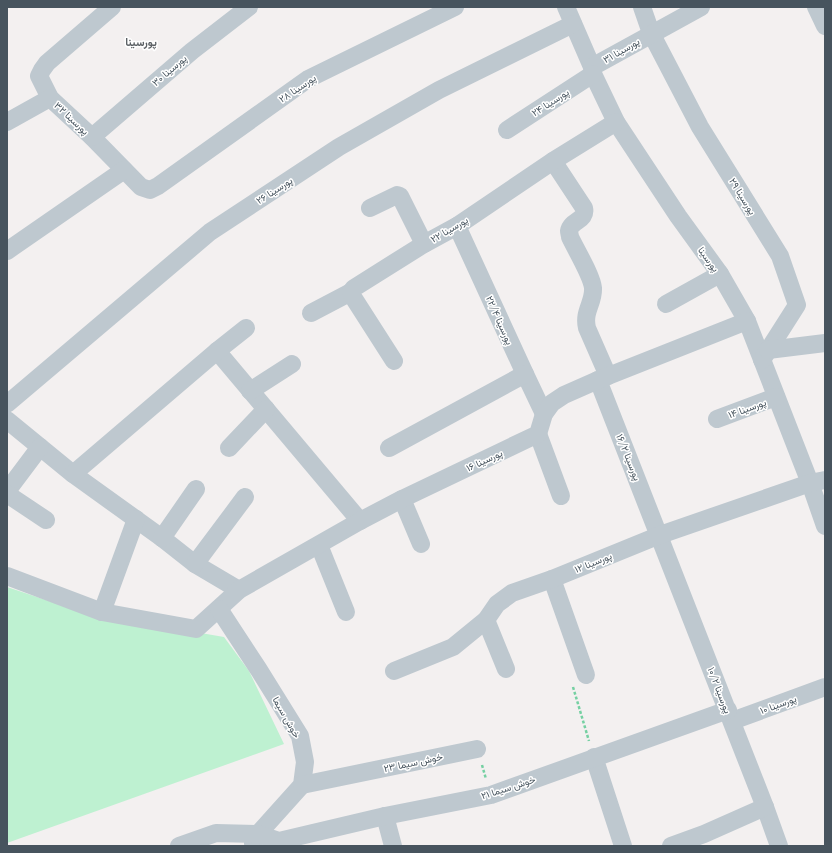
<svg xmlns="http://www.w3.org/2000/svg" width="832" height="853" font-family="Quicksand,Vazirmatn,sans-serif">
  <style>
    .green { fill: #bef1d1 }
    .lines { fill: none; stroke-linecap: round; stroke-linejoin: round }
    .path { stroke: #75d0a2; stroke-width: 2.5; stroke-dasharray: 3 2; stroke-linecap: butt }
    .minor { stroke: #bec8cf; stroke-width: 18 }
    .labels { text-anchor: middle; stroke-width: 3; stroke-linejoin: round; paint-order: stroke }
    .street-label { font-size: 10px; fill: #47545e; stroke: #fff }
    .neighbourhood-label { font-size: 11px; font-weight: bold; fill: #5c6165; stroke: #fff }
  </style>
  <rect width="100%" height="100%" fill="#f3f0f0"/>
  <path class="green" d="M7,587l78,26 139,24 25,34 35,73 -277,99z"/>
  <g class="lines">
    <g class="path">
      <path d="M573,687l16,54"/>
      <path d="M482,765l4,14"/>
    </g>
    <g class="minor">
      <path d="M112,7l-65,56 -5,7 -3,6 11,22 42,39 49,50 9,3 8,-4 150,-107 147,-72"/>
      <path d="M566,7l26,60 1,7 23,48 62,94 42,58 27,47 63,162 15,43"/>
      <path d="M642,7l9,26 49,94 80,129 17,49 -35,55"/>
      <path d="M816,7l9,19"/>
      <path d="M592,67l109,-60"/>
      <path d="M7,122l43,-24"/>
      <path d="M507,130l86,-56"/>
      <path d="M92,137l100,-86 57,-44"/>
      <path d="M553,161l31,47c3,13 -13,12 -15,23 0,2 1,4 1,6 6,13 22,39 23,51 1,15 -10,23 -6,40l21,48"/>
      <path d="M370,208l27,-13 3,1 24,48"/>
      <path d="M457,226l68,148 19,40"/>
      <path d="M7,251l117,-81"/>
      <path d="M666,304l54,-30"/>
      <path d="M311,313l40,-21"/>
      <path d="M768,350l57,-7"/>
      <path d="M217,351l143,170"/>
      <path d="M394,361l-41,-64 -2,-5 3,-4 70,-44 33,-18 96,-65 63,-39"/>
      <path d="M598,380l167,427 14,39"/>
      <path d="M250,391l42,-27"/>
      <path d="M7,404l203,-172 129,-85 100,-57 134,-66"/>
      <path d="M717,419l59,-22"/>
      <path d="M7,420l66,54 89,64 33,26 44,26"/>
      <path d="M538,434l23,62"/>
      <path d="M229,448l37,-39"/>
      <path d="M389,448l136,-74"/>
      <path d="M73,474l144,-123 29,-23"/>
      <path d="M7,491l33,-44"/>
      <path d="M7,494l39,26"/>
      <path d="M402,499l19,45"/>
      <path d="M162,538l34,-49"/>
      <path d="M319,545l27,67"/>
      <path d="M195,564l50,-67"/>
      <path d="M7,576l95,36 94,17 43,-39 121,-69 42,-22 136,-65 6,-20 8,-11 12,-8 34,-15 149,-59"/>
      <path d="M552,579l34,96"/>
      <path d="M219,609l40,61 41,66 5,26 -3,23 -44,49 -5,9"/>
      <path d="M102,612l34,-93"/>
      <path d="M486,620l20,49"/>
      <path d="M394,671l59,-24 33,-27 11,-16 15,-11 40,-14 108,-44 150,-52 15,-3"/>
      <path d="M732,721l93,-34"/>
      <path d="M594,757l29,89"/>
      <path d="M302,785l175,-36"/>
      <path d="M385,816l8,30"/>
      <path d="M179,846l37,-13 42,1 21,7 106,-25 106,-21 237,-85"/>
      <path d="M671,846l33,-12 61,-27"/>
    </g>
  </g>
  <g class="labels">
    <g class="street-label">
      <text transform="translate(621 50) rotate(-30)" y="4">پورسینا ۳۱</text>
      <text transform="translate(169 70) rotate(-41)" y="4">پورسینا ۳۰</text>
      <text transform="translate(297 88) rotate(-34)" y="4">پورسینا ۲۸</text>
      <text transform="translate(550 102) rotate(-33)" y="4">پورسینا ۲۴</text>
      <text transform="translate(72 118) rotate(43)" y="4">پورسینا ۳۲</text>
      <text transform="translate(274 190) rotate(-33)" y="4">پورسینا ۲۶</text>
      <text transform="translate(743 196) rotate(58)" y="4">پورسینا ۲۹</text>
      <text transform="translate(449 229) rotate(-31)" y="4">پورسینا ۲۲</text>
      <text transform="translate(709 259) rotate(54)" y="4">پورسینا</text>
      <text transform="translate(500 320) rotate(66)" y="4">پورسینا ۲۲/۴</text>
      <text transform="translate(747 408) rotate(-20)" y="4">پورسینا ۱۴</text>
      <text transform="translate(629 457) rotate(68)" y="4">پورسینا ۱۶/۲</text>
      <text transform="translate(484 460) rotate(-25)" y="4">پورسینا ۱۶</text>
      <text transform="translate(593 562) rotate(-22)" y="4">پورسینا ۱۲</text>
      <text transform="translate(720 690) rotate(69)" y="4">پورسینا ۱۰/۲</text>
      <text transform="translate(778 704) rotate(-20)" y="4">پورسینا ۱۰</text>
      <text transform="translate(287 717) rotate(60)" y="4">خوش سیما</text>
      <text transform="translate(413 762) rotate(-12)" y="4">خوش سیما ۲۳</text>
      <text transform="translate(508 787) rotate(-18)" y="4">خوش سیما ۲۱</text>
    </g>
    <g class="neighbourhood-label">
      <text x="141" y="46">پورسینا</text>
    </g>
  </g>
  <rect width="832" height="853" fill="none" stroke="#47545e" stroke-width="16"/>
</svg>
